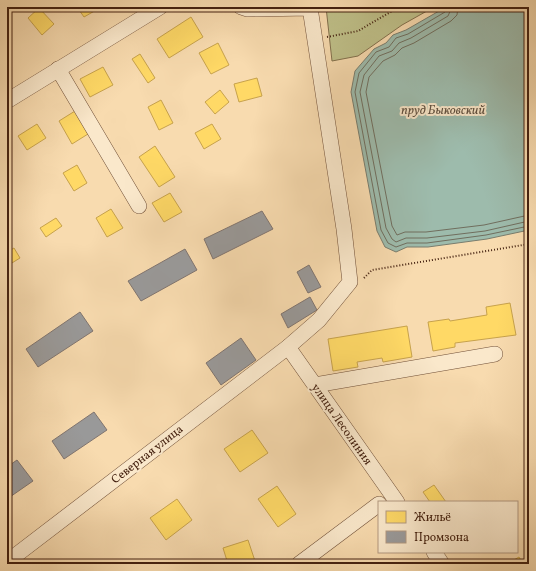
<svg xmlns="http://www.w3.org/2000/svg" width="536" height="571" font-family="Vollkorn,serif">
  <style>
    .green { fill: #bfc089; stroke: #82704c }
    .water { fill: #9dbbac; stroke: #797d6e }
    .homes { fill: #ffd966; stroke: #c7a24c }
    .industry { fill: #999; stroke: #807570 }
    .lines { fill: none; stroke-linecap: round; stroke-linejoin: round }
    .shore { stroke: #706e5e; stroke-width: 1 }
    .minor-casing { stroke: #715038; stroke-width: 16 }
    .path { stroke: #442110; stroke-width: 2; stroke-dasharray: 1 2; stroke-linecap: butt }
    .minor { stroke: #fae8cb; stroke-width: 15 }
    .labels { text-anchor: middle; stroke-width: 4; stroke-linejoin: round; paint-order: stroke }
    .street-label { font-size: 12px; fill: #442110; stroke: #fae8cb }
    .water-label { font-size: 13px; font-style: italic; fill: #5f4f3f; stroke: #fae8cb }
  </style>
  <rect width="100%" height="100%" fill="#f8dbaf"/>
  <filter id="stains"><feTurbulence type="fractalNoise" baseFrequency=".005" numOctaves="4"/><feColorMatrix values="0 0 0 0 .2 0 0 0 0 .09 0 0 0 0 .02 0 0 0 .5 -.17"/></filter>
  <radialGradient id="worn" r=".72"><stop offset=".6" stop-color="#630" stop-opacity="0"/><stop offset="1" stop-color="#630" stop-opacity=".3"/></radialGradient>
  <path class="green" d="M326,7h108l-32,18 -44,31 -26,5z"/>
  <path class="water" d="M446,7h83v223l-42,9 -59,8h-21l-11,5 -11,-5 -8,-16 -26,-139 4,-21 19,-22 12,-6 7,-8 13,-5z"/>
  <g class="homes">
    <path d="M77,7h19l2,2 -14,8z"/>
    <path d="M39,8l15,16 -12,11 -14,-17z"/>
    <path d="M191,17l12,20 -34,21 -12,-19z"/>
    <path d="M218,43l11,22 -18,9 -12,-21z"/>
    <path d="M140,54l15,24 -7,5 -16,-24z"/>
    <path d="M103,67l10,18 -23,12 -10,-18z"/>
    <path d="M257,78l5,18 -23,6 -5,-18z"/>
    <path d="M220,90l9,12 -14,12 -10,-12z"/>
    <path d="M161,100l12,23 -14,7 -11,-23z"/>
    <path d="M75,111l13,23 -16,10 -13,-23z"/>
    <path d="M37,124l9,14 -19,12 -9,-14z"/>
    <path d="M212,124l9,15 -17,10 -9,-16z"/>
    <path d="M155,146l20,31 -16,10 -20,-30z"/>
    <path d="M77,165l10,18 -13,8 -11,-18z"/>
    <path d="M170,193l12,19 -18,10 -12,-19z"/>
    <path d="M111,209l12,19 -16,9 -11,-19z"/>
    <path d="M56,218l6,8 -16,11 -6,-9z"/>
    <path d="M14,248l6,10 -13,8v-14z"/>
    <path d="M510,303l6,32 -61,8v4l-22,4 -5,-29 21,-3 1,2 37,-6 -1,-8z"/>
    <path d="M407,326l5,31 -29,5 -1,-4 -25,4 1,5 -25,4 -5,-32z"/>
    <path d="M252,430l16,23 -28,19 -16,-23z"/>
    <path d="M434,485l12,17h-16l-7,-10z"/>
    <path d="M277,486l19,28 -18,13 -20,-28z"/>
    <path d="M177,499l15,21 -26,20 -16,-22z"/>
    <path d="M248,540l8,24h-28l-5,-16z"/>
    <path d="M519,557l4,7h-16z"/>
  </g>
  <g class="industry">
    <path d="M262,211l11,18 -60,30 -9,-20z"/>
    <path d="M185,249l12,21 -56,31 -13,-20z"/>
    <path d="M309,265l12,22 -13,6 -11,-21z"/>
    <path d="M310,297l7,13 -29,18 -7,-14z"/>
    <path d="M80,312l13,19 -55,36 -12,-18z"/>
    <path d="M241,338l15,22 -35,25 -15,-22z"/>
    <path d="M94,412l13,18 -43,29 -12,-18z"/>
    <path d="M17,460l16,21 -26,18v-32z"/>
  </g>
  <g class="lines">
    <g class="shore">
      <path d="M447,7l-2,5 -37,22 -12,4 -7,9 -13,5 -17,21 -4,19 26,138 7,13 8,4 11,-4h20l59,-8 43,-9"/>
      <path d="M452,7l-4,9 -37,22 -12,5 -7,8 -13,5 -15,19 -4,17 26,136 6,11 4,3 10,-4h21l58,-7 44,-10"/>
      <path d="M458,7l-1,8 -6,6 -37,22 -12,5 -7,7 -12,6 -14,16 -3,15 26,134 5,9 8,-3h21l58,-7 45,-10"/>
    </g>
    <g class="minor-casing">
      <g id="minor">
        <path d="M58,69l81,137"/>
        <path d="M7,101l153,-94"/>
        <path d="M288,347l109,155"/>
        <path d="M315,385l180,-31"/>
        <path d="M434,552l8,12"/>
        <path d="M7,562l281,-215 31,-27 31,-38 -6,-53 -34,-221 -63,1 -6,-2"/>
        <path d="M299,564l80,-60"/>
      </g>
    </g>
    <g class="path">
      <path d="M327,37l31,-6 41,-24"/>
      <path d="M364,278l8,-8 157,-26"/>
    </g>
    <use href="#minor" class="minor"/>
  </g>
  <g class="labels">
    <g class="street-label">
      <text transform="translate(342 424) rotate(55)" y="4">улица Лесолиния</text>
      <text transform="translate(147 454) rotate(-38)" y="4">Северная улица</text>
    </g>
    <g class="water-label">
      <text x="443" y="114">пруд Быковский</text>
    </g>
  </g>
  <rect width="536" height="571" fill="none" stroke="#f8dbaf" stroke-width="24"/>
  <rect x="8" y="8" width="520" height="555" fill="none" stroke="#442110" stroke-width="2"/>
  <rect x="12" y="12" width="512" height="547" fill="none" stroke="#442110"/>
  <rect x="378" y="501" width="140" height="52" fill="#fae8cb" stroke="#b19880"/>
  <rect x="386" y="511" width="20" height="12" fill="#ffd966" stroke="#b19880"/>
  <text x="414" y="521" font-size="12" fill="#442110">Жильё</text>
  <rect x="386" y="531" width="20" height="12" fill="#999999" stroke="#b19880"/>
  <text x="414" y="541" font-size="12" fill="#442110">Промзона</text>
  <rect width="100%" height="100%" filter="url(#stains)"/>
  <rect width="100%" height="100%" fill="url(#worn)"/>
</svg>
